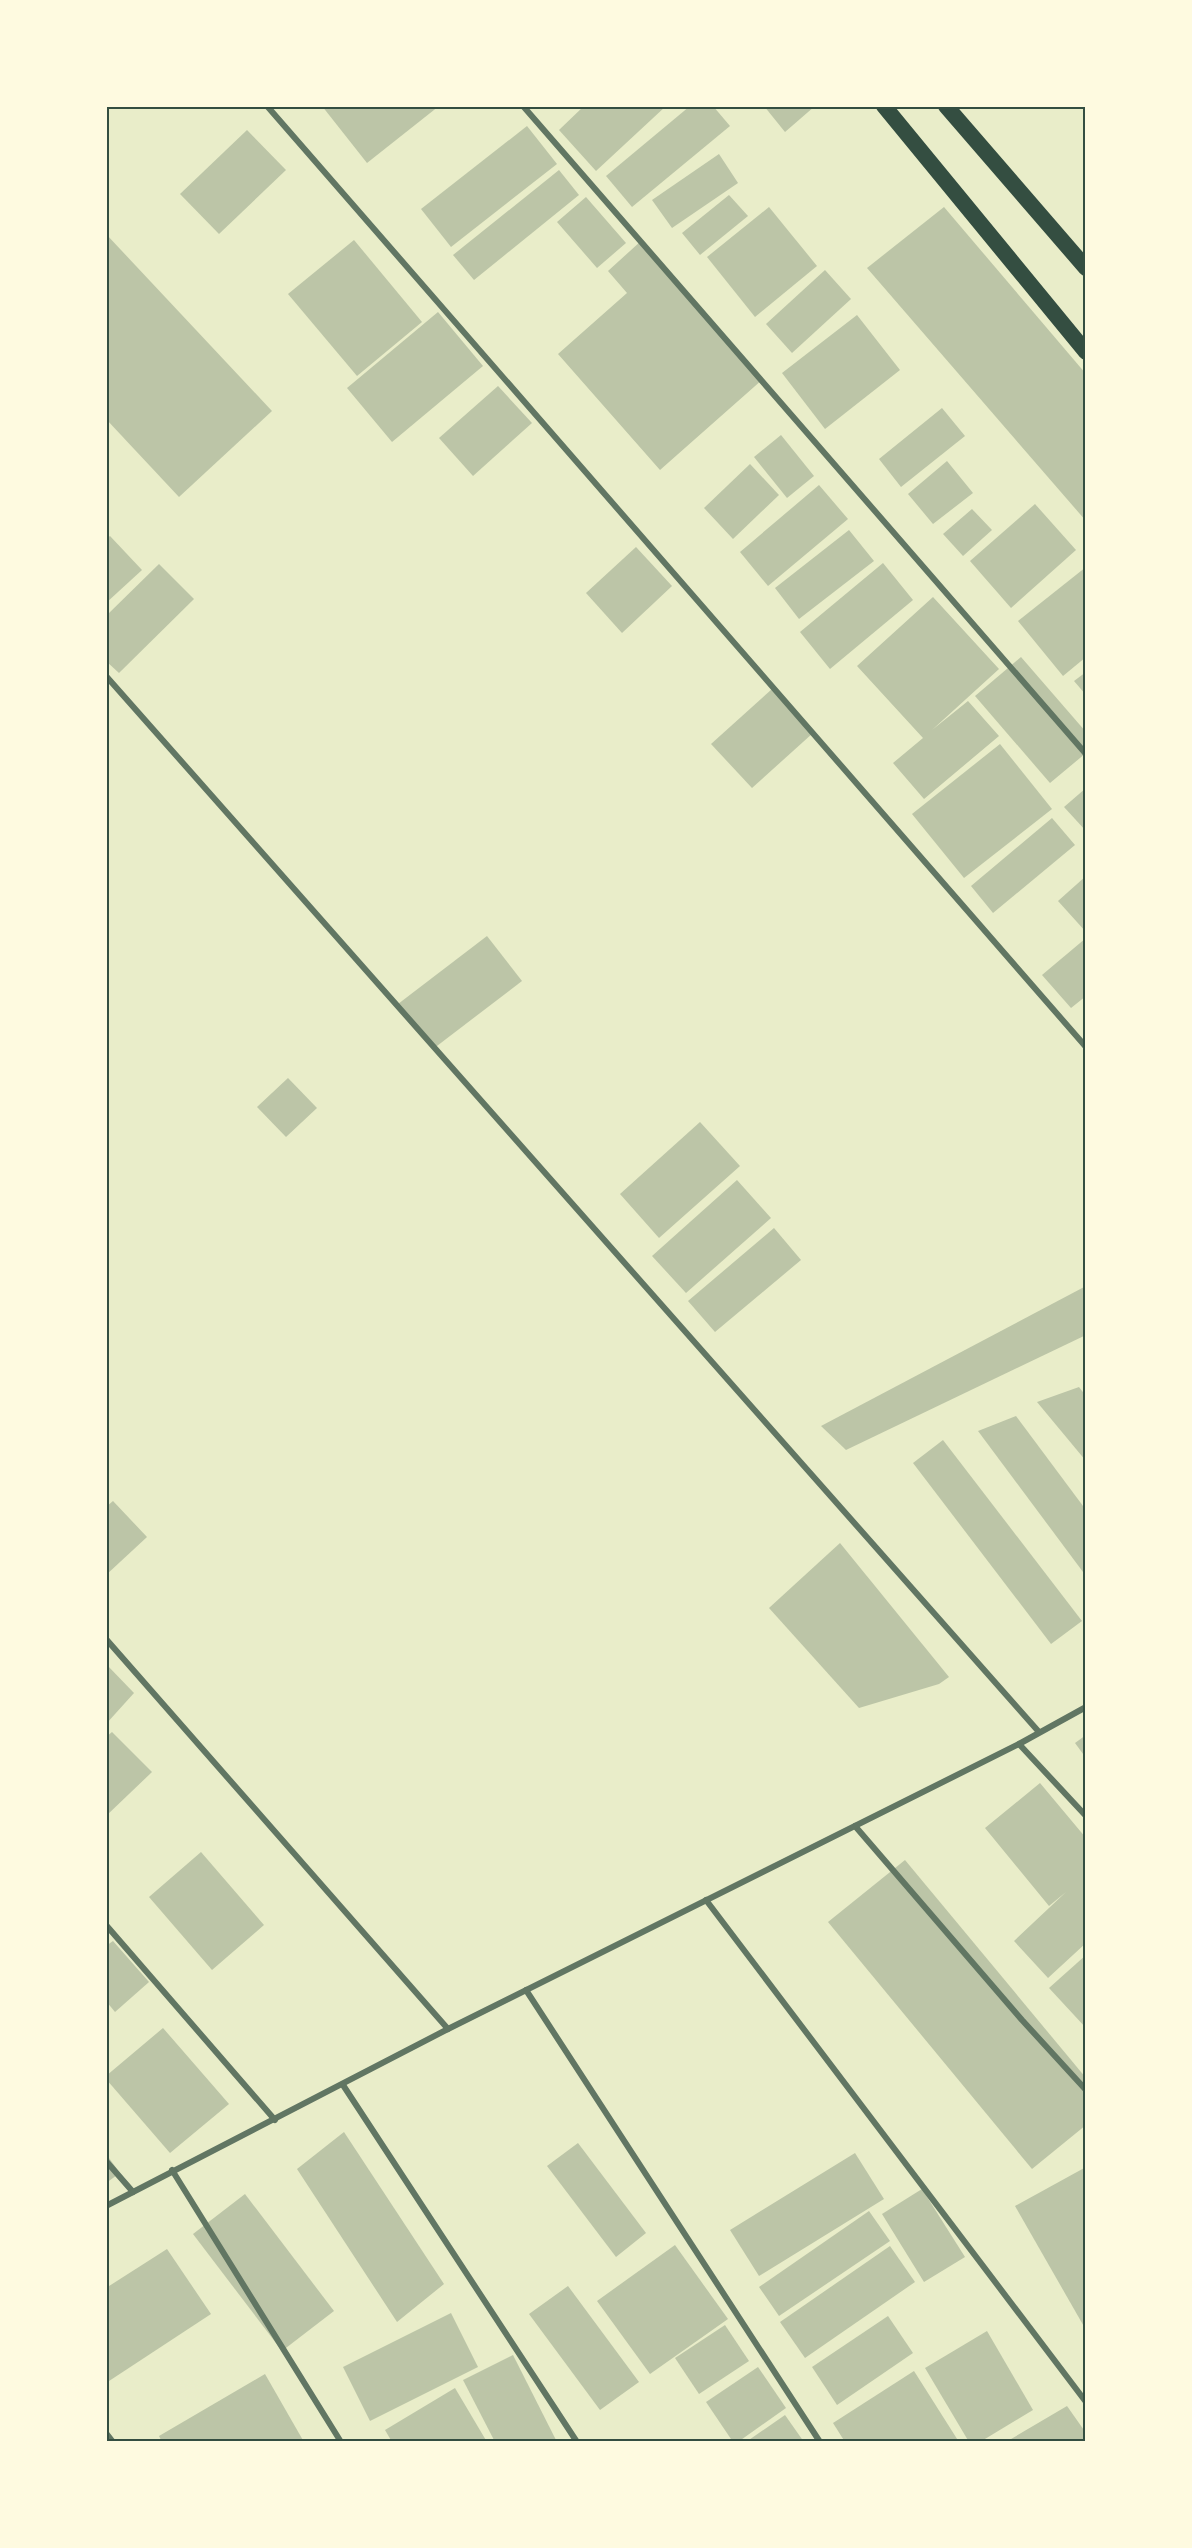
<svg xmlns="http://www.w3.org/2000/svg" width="1192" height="2548" font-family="Karla,sans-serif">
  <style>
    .building { fill: #bcc5a7 }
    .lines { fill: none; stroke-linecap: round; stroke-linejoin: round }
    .minor { stroke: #617663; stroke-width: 6 }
    .trunk { stroke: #344e41; stroke-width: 16 }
    .neatline { fill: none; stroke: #344e41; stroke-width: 2 }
  </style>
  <rect width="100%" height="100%" fill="#e9edc9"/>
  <g class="building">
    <path d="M322,106h117l-72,57z"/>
    <path d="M584,106h82l-70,65 -37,-41z"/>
    <path d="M690,106h23l17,20 -98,81 -26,-31z"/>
    <path d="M764,106h51l-30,26z"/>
    <path d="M527,126l30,38 -106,83 -30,-38z"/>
    <path d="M247,130l39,40 -67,64 -39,-40z"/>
    <path d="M719,154l19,29 -66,45 -20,-28z"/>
    <path d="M559,170l20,25 -105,85 -21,-25z"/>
    <path d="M729,195l19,21 -48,39 -18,-22z"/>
    <path d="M586,197l40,46 -29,25 -40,-46z"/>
    <path d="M769,207l48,59 -62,51 -48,-60z"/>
    <path d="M944,207l142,167v147l-219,-253z"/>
    <path d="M106,234l166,177 -93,86 -73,-78z"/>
    <path d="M354,240l68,82 -65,54 -69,-82z"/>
    <path d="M641,241l122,138 -103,91 -102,-116 69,-61 -19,-22z"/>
    <path d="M825,270l26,29 -59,54 -26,-29z"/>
    <path d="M438,312l45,54 -91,76 -45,-54z"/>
    <path d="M857,315l43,55 -75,59 -43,-56z"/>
    <path d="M498,386l34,37 -59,53 -34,-38z"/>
    <path d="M942,408l23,28 -64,51 -22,-28z"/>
    <path d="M781,435l33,41 -27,22 -33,-41z"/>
    <path d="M947,461l26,32 -40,31 -25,-30z"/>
    <path d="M750,464l29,31 -46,44 -29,-31z"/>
    <path d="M819,485l29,34 -80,67 -28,-34z"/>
    <path d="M1035,504l41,46 -65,58 -41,-47z"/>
    <path d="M972,509l20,21 -29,26 -20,-22z"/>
    <path d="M849,530l25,31 -75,58 -24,-31z"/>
    <path d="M110,536l32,34 -36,33v-64z"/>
    <path d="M636,547l36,39 -50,47 -36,-40z"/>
    <path d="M883,563l30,37 -83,69 -30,-37z"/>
    <path d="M159,564l35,35 -75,74 -13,-12v-45z"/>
    <path d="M1086,567v90l-23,19 -45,-55z"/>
    <path d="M933,597l66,72 -67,61 36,-29 31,35 -75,63 -31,-36 30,-25 -66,-72z"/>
    <path d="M1021,657l65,75v21l-36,30 -75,-87z"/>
    <path d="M1086,672v23l-12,-14z"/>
    <path d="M772,689l41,44 -61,55 -41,-44z"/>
    <path d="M1000,744l52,65 -88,69 -52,-64z"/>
    <path d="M1086,788v43l-22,-24z"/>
    <path d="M1052,818l23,27 -82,68 -22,-27z"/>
    <path d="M1086,876v56l-28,-31z"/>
    <path d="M487,936l35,45 -89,68 -35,-45z"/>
    <path d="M1086,938v58l-15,12 -29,-33z"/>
    <path d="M288,1078l29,30 -31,29 -29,-30z"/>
    <path d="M700,1122l40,44 -81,72 -39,-44z"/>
    <path d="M737,1180l34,38 -85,75 -34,-37z"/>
    <path d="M774,1228l27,32 -86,72 -27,-31z"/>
    <path d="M1086,1286v49l-240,115 -25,-24z"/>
    <path d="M1079,1387l7,9v65l-49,-59z"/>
    <path d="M1016,1416l70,94v66l-108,-145z"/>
    <path d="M943,1440l139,181 -31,23 -138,-181z"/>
    <path d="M113,1501l34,36 -41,38v-68z"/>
    <path d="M840,1543l109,134 -10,7 -80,24 -90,-100z"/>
    <path d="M106,1664l28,29 -28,31z"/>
    <path d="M112,1732l40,40 -46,44v-79z"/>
    <path d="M1086,1735v23l-11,-15z"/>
    <path d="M1040,1783l46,55v105l-38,35 -34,-37 52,-49 -17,14 -64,-78z"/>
    <path d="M201,1852l63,73 -52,45 -63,-73z"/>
    <path d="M905,1860l181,218v47l-54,44 -204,-247z"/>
    <path d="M113,1941l36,41 -34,30 -9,-11v-55z"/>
    <path d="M1086,1955v73l-37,-40z"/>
    <path d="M163,2028l66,76 -59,49 -64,-74v-3z"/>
    <path d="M344,2132l100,152 -47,38 -100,-153z"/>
    <path d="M578,2143l68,90 -30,24 -69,-91z"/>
    <path d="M855,2153l29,46 -125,77 -29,-46z"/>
    <path d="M106,2154l14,19 -14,10z"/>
    <path d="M1086,2167v163l-71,-124z"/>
    <path d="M922,2189l43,68 -41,25 -42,-68z"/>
    <path d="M245,2194l89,117 -52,40 -89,-117z"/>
    <path d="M869,2211l21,30 -111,75 -20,-29z"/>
    <path d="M675,2245l53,74 -78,55 -53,-73z"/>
    <path d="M890,2246l25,36 -110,76 -25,-36z"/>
    <path d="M167,2249l44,65 -105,69v-95z"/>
    <path d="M568,2286l71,96 -39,28 -71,-96z"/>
    <path d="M451,2313l27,54 -108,54 -27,-54z"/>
    <path d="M888,2316l25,37 -76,52 -25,-38z"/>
    <path d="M725,2325l24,36 -50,33 -24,-36z"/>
    <path d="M987,2331l46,79 -53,32h-11l-44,-74z"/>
    <path d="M513,2355l44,87h-62l-32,-62z"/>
    <path d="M758,2367l28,41 -48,34h-5l-27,-40z"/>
    <path d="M914,2371l45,71h-114l-12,-19z"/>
    <path d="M265,2374l39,68h-142l-3,-6z"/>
    <path d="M455,2388l32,54h-95l-7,-12z"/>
    <path d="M1067,2406l19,27v9h-80z"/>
    <path d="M785,2415l19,27h-58z"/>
  </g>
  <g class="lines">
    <g class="minor">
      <path d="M267,106l819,941"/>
      <path d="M523,106l563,648"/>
      <path d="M106,676l933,1056"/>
      <path d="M106,1639l342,390"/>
      <path d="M1019,1744l67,72"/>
      <path d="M855,1826l167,194 64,70"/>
      <path d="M706,1900l380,502"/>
      <path d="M106,1925l169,195"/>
      <path d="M526,1990l294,452"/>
      <path d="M343,2085l234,357"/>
      <path d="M106,2161l27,31"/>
      <path d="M172,2170l169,272"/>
      <path d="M106,2206l342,-177 571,-285 67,-37"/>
      <path d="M106,2433l7,9"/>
    </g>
    <g class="trunk">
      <path d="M884,106l202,246"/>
      <path d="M946,106l140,162"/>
    </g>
  </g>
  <rect width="1192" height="2548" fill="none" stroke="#fefae0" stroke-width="216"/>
  <rect x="108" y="108" width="976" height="2332" class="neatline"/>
</svg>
